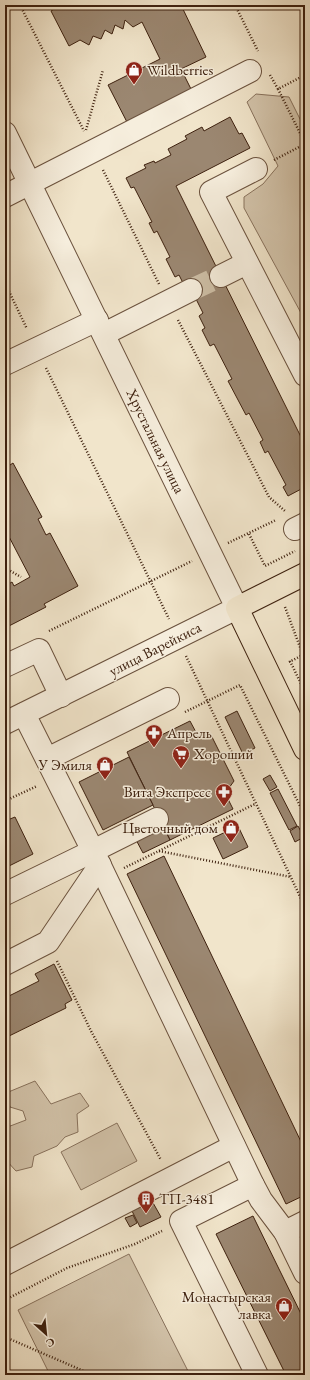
<svg xmlns="http://www.w3.org/2000/svg" width="310" height="1380" font-family="'EB Garamond',serif">
  <style>
    .green { fill: #d3c4ab; stroke: #88725d }
    .building { fill: #9b8771; stroke: #3e210f }
    .lines { fill: none; stroke-linecap: round; stroke-linejoin: round }
    .minor-tunnel { stroke: #cdbea5; stroke-width: 22; stroke-dasharray: 22 11; stroke-linecap: butt }
    .minor-casing { stroke: #6b523e; stroke-width: 24 }
    .major-casing { stroke: #3e210f; stroke-width: 24 }
    .path { stroke: #3e210f; stroke-width: 2.5; stroke-dasharray: 1 2; stroke-linecap: butt }
    .minor { stroke: #f6eedd; stroke-width: 22 }
    .major { stroke: #f1e5cb; stroke-width: 22 }
    .labels { text-anchor: middle; stroke-width: 3; stroke-linejoin: round; paint-order: stroke }
    .poi-label { font-size: 15px; fill: #3e210f; stroke: #f6eedd; text-anchor: start }
    .street-label { font-size: 15px; fill: #3e210f; stroke: #f6eedd }
  </style>
  <rect width="100%" height="100%" fill="#f1e5cb"/>
  <filter id="stains"><feTurbulence type="fractalNoise" baseFrequency=".005" numOctaves="4"/><feColorMatrix values="0 0 0 0 .2 0 0 0 0 .09 0 0 0 0 .02 0 0 0 .5 -.17"/></filter>
  <radialGradient id="worn" r=".72"><stop offset=".6" stop-color="#630" stop-opacity="0"/><stop offset="1" stop-color="#630" stop-opacity=".3"/></radialGradient>
  <g class="green">
    <path d="M256,94l33,3 16,32v184h-4l-57,-105v-11l19,-13 15,-18 -31,-64z"/>
    <path d="M35,1081l16,23 29,-11 9,13 -12,8 1,18 -13,5 -8,9 -23,10 -2,11 -16,4 -11,-12v-31l21,-8 -3,-9 -13,-4 -4,-14z"/>
    <path d="M117,1123l20,38 -56,29 -20,-38z"/>
    <path d="M129,1254l61,121h-140l-32,-65z"/>
  </g>
  <g class="building">
    <path d="M61,5h120l25,52 -25,12 12,24 -64,33 -21,-41 52,-26 -18,-37 -9,5 -8,-7 -2,9 -8,-4 -3,9 -7,-4 -4,9 -8,-3 -4,9 -9,-5 -11,6 -18,-35z"/>
    <path d="M230,117l9,17 3,-1 8,15 -74,38 129,259v42l-17,9 -5,-9 3,-2 -18,-34 -3,2 -5,-11 3,-2 -14,-27 -3,2 -18,-34 4,-2 -18,-35 -4,2 -8,-16 3,-2 -6,-12 4,-3 -16,-32 -4,2 -4,-8 -4,2 -9,-18 4,-2 -13,-26 -3,2 -5,-10 3,-1 -18,-35 -3,1 -5,-10 20,-10 -2,-3 10,-4 1,2 16,-8 -3,-6 19,-10 -2,-3 17,-9 2,4z"/>
    <path d="M5,455l5,10 3,-2 29,54 -4,2 8,16 4,-2 28,53 -34,18 2,3 -41,21v-42l7,-4 2,4 16,-9 -25,-48z"/>
    <path d="M237,711l18,37 -12,6 -18,-37z"/>
    <path d="M190,721l8,15 5,-2 8,1 23,46 -5,7 -5,3 9,18 -63,31 -43,-88z"/>
    <path d="M129,757l24,48 -50,25 -24,-48z"/>
    <path d="M270,775l7,12 -7,4 -7,-12z"/>
    <path d="M278,789l19,37 -8,4 -19,-37z"/>
    <path d="M15,817l18,37 -28,14v-47z"/>
    <path d="M161,822l9,18 -27,13 -9,-17z"/>
    <path d="M238,826l10,21 -25,12 -10,-21z"/>
    <path d="M298,826l6,11 -9,5 -5,-11z"/>
    <path d="M164,856l141,294v45l-19,9 -159,-330z"/>
    <path d="M54,964l18,36 -7,4 1,4 -61,30v-40l34,-17 -4,-7z"/>
    <path d="M152,1201l9,16 -21,10 -8,-16z"/>
    <path d="M133,1215l4,8 -7,4 -5,-9z"/>
    <path d="M253,1216l52,106v53h-19l-70,-141z"/>
  </g>
  <g class="lines">
    <path class="minor-tunnel" d="M191,290l30,-14"/>
    <g class="minor-casing">
      <g id="minor">
        <path id="s1" d="M5,133l232,475 -232,115"/>
        <path d="M256,169l-45,23 94,183"/>
        <path d="M5,196l245,-125"/>
        <path d="M221,276l26,-13"/>
        <path d="M104,334l87,-44"/>
        <path d="M5,364l92,-44"/>
        <path d="M295,529l10,-5"/>
        <path d="M5,666l34,-16 22,46"/>
        <path d="M47,759l121,-60"/>
        <path d="M157,819l-64,32 160,334 8,15 24,32 20,41"/>
        <path d="M5,894l88,-43 -69,-137"/>
        <path d="M5,964l43,-22 52,-77"/>
        <path d="M253,1185l-72,36 76,154"/>
        <path d="M285,1232l20,-10"/>
        <path d="M5,1264l229,-118"/>
      </g>
    </g>
    <g class="major-casing">
      <path id="major" d="M305,574l-68,34 68,141"/>
    </g>
    <g class="path">
      <path d="M20,5l64,126"/>
      <path d="M235,5l23,46"/>
      <path d="M270,75l8,14 27,-14"/>
      <path d="M278,89l27,54"/>
      <path d="M86,130l17,-60"/>
      <path d="M274,160l31,-16"/>
      <path d="M103,170l56,114"/>
      <path d="M5,283l22,46"/>
      <path d="M178,320l91,177 16,14"/>
      <path d="M46,368l123,251"/>
      <path d="M249,534l16,32 30,-15"/>
      <path d="M228,543l48,-23"/>
      <path d="M5,568l16,9"/>
      <path d="M285,607l18,48"/>
      <path d="M49,631l143,-70"/>
      <path d="M186,656l119,251"/>
      <path d="M290,661l15,31"/>
      <path d="M289,662l16,-8"/>
      <path d="M185,712l55,-27 65,131"/>
      <path d="M5,801l32,-15"/>
      <path d="M159,851l132,26"/>
      <path d="M124,868l131,-64"/>
      <path d="M304,903l1,-10"/>
      <path d="M57,961l34,70 70,129"/>
      <path d="M5,1300l62,-32 68,-24 27,-13"/>
      <path d="M5,1337l88,38"/>
    </g>
    <use href="#minor" class="minor"/>
    <use href="#major" class="major"/>
  </g>
  <defs>
    <g id="shop-pin" transform="scale(0.9)"><path d="M0 17L-7.5 6A9.5 9.5 0 1 1 7.5 6Z" fill="#8f2418" stroke="#f6eedd"/><path d="M-5-2.5h2.3a2.7 3.5 0 0 1 5.4 0H5L5.5 6h-11ZM-1.5-2.5h3a1.5 2.3 0 0 0-3 0Z" fill="#fff"/></g>
    <g id="pharmacy-pin" transform="scale(0.9)"><path d="M0 17L-7.5 6A9.5 9.5 0 1 1 7.5 6Z" fill="#8f2418" stroke="#f6eedd"/><path d="M-2-6h4v4h4v4h-4v4h-4v-4h-4v-4h4Z" fill="#fff"/></g>
    <g id="supermarket-pin" transform="scale(0.9)"><path d="M0 17L-7.5 6A9.5 9.5 0 1 1 7.5 6Z" fill="#8f2418" stroke="#f6eedd"/><path d="M-6-5.5h2.5l.6 2H6L4.5 2H-2.5L-4.4-4H-6ZM-1.5 3.2a1.3 1.3 0 1 0 .1 0ZM3 3.2a1.3 1.3 0 1 0 .1 0Z" fill="#fff"/></g>
    <g id="building-pin" transform="scale(0.9)"><path d="M0 17L-7.5 6A9.5 9.5 0 1 1 7.5 6Z" fill="#8f2418" stroke="#f6eedd"/><path d="M-4-6H4V6H1V3H-1V6H-4ZM-2.5-4.3h1.7v1.8h-1.7ZM.8-4.3h1.7v1.8H.8ZM-2.5-1h1.7V.8h-1.7ZM.8-1h1.7V.8H.8Z" fill="#fff"/></g>
  </defs>
  <g fill-rule="evenodd">
    <use href="#shop-pin" x="134" y="70"/>
    <use href="#pharmacy-pin" x="154" y="733"/>
    <use href="#supermarket-pin" x="181" y="754"/>
    <use href="#shop-pin" x="105" y="765"/>
    <use href="#pharmacy-pin" x="224" y="792"/>
    <use href="#shop-pin" x="231" y="828"/>
    <use href="#building-pin" x="146" y="1199"/>
    <use href="#shop-pin" x="284" y="1306"/>
  </g>
  <g class="labels">
    <g class="poi-label">
      <text x="147" y="75">Wildberries</text>
      <text x="167" y="738">Апрель</text>
      <text x="194" y="759">Хороший</text>
      <text x="92" y="770" text-anchor="end">У Эмиля</text>
      <text x="211" y="797" text-anchor="end">Вита Экспресс</text>
      <text x="218" y="833" text-anchor="end">Цветочный дом</text>
      <text x="159" y="1204">ТП-3481</text>
      <text x="271" y="1302" text-anchor="end">Монастырская<tspan x="271" dy="17">лавка</tspan></text>
    </g>
    <g class="street-label">
      <text dy="5" stroke="none"><textPath href="#s1" startOffset="343">Хрустальная улица</textPath></text>
      <text transform="translate(155 649) rotate(-27)" y="5">улица Варейкиса</text>
    </g>
  </g>
  <rect width="310" height="1380" fill="none" stroke="#f1e5cb" stroke-width="20"/>
  <rect x="6" y="6" width="298" height="1368" fill="none" stroke="#3e210f" stroke-width="2"/>
  <rect x="10" y="10" width="290" height="1360" fill="none" stroke="#3e210f"/>
  <g transform="translate(46 1334) rotate(153)" stroke="#f6eedd" stroke-width="3" paint-order="stroke">
  <path d="M0-3L7 15L0 10L-7 15Z" fill="#3e210f"/>
  <text y="-6" font-size="11" font-weight="bold" text-anchor="middle" fill="#3e210f">С</text>
  </g>
  <rect width="100%" height="100%" filter="url(#stains)"/>
  <rect width="100%" height="100%" fill="url(#worn)"/>
</svg>
